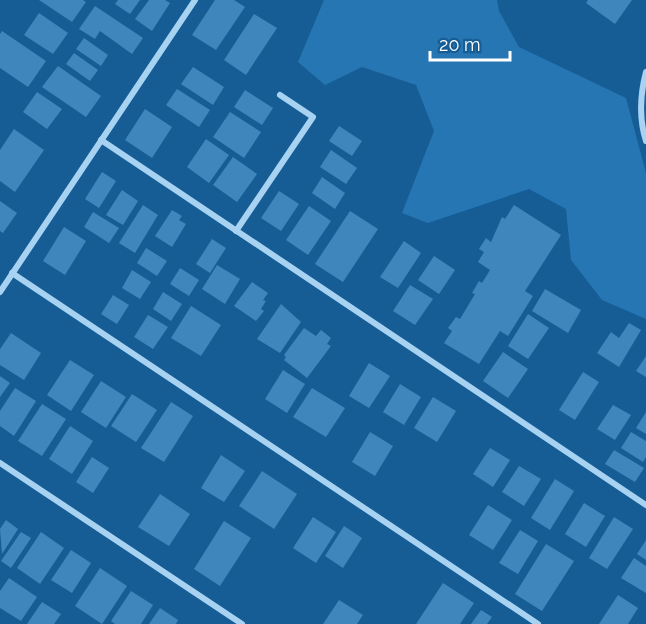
<svg xmlns="http://www.w3.org/2000/svg" width="646" height="624" font-family="Raleway,sans-serif">
  <style>
    .green { fill: #2676b3 }
    .building { fill: #3f86bd }
    .lines { fill: none; stroke-linecap: round; stroke-linejoin: round }
    .street { stroke: #a8d2f1; stroke-width: 6 }
  </style>
  <rect width="100%" height="100%" fill="#165d96"/>
  <path class="green" d="M324,0h173l2,11 20,36 107,51 20,75v146l-44,-19 -31,-40 -5,-51 -37,-20 -101,34 -26,-10 32,-82 -18,-46 -54,-18 -37,18 -27,-23z"/>
  <g class="building">
    <path d="M39,0h44l3,2 -14,20z"/>
    <path d="M118,0h22l-10,14 -15,-10z"/>
    <path d="M149,0h16l5,3 -18,28 -17,-12z"/>
    <path d="M215,0h19l11,7 -29,43 -24,-15z"/>
    <path d="M588,0h44l-17,24 -29,-21z"/>
    <path d="M95,6l48,32 -11,16 -32,-23 -5,8 -16,-10z"/>
    <path d="M39,13l29,20 -15,21 -29,-19z"/>
    <path d="M254,14l23,14 -31,47 -22,-15z"/>
    <path d="M2,31l44,30 -18,26 -28,-19v-34z"/>
    <path d="M84,38l24,17 -7,11 -25,-17z"/>
    <path d="M74,53l24,17 -8,11 -24,-17z"/>
    <path d="M58,66l43,30 -15,21 -44,-30z"/>
    <path d="M193,67l31,20 -11,18 -32,-21z"/>
    <path d="M177,89l33,21 -11,17 -33,-22z"/>
    <path d="M245,90l28,18 -11,17 -28,-18z"/>
    <path d="M37,92l25,17 -15,20 -24,-17z"/>
    <path d="M145,109l27,18 -20,31 -27,-18z"/>
    <path d="M230,112l31,20 -17,26 -31,-21z"/>
    <path d="M339,126l23,15 -10,15 -23,-15z"/>
    <path d="M14,129l30,21 -29,42 -15,-11v-31z"/>
    <path d="M206,139l23,16 -20,28 -22,-16z"/>
    <path d="M331,150l26,18 -11,16 -26,-17z"/>
    <path d="M233,157l24,17 -20,28 -24,-17z"/>
    <path d="M102,172l14,9 -17,27 -14,-9z"/>
    <path d="M322,177l23,16 -10,16 -23,-16z"/>
    <path d="M122,190l16,11 -15,24 -17,-10z"/>
    <path d="M279,191l20,13 -18,27 -20,-13z"/>
    <path d="M0,201l17,12 -14,20 -3,-2z"/>
    <path d="M143,205l15,10 -23,38 -16,-10z"/>
    <path d="M514,205l47,30 -36,56 8,5 -25,40 -8,-5 -21,33 -35,-21 8,-12 -4,-3 8,-11 4,2 15,-25 -3,-1 7,-12 3,2 8,-13 -12,-8 6,-10 -5,-3 7,-11 5,4 11,-25 3,2z"/>
    <path d="M309,206l22,15 -23,34 -22,-15z"/>
    <path d="M172,210l10,6 -3,4 7,4 -14,23 -17,-11z"/>
    <path d="M350,211l28,18 -35,53 -28,-18z"/>
    <path d="M93,212l26,16 -10,15 -25,-16z"/>
    <path d="M64,227l22,14 -21,34 -22,-14z"/>
    <path d="M212,239l14,9 -16,25 -14,-9z"/>
    <path d="M404,241l17,12 -23,35 -18,-11z"/>
    <path d="M146,248l21,13 -10,15 -20,-13z"/>
    <path d="M434,256l21,14 -16,24 -21,-14z"/>
    <path d="M217,265l23,14 -15,25 -23,-15z"/>
    <path d="M180,268l19,12 -10,16 -19,-12z"/>
    <path d="M132,270l19,12 -11,17 -18,-11z"/>
    <path d="M252,282l16,11 -5,7 3,1 -5,8 3,2 -8,10 -22,-15z"/>
    <path d="M410,285l23,14 -18,26 -22,-14z"/>
    <path d="M545,289l36,21 -13,23 -36,-22z"/>
    <path d="M163,292l19,12 -11,17 -18,-12z"/>
    <path d="M113,295l16,10 -12,19 -16,-10z"/>
    <path d="M281,304l20,18 -21,31 -23,-14z"/>
    <path d="M191,306l30,19 -20,31 -30,-18z"/>
    <path d="M528,314l21,14 -21,31 -20,-13z"/>
    <path d="M148,315l20,12 -15,22 -19,-12z"/>
    <path d="M629,323l12,7 -22,37 -22,-14 14,-21 8,6z"/>
    <path d="M304,328l12,8 5,-6 10,8 -4,6 4,2 -24,32 -23,-18 2,-3 -2,-2z"/>
    <path d="M11,333l30,20 -17,27 -24,-15v-16z"/>
    <path d="M503,352l25,17 -20,29 -25,-17z"/>
    <path d="M646,356v21l-10,-6z"/>
    <path d="M70,360l24,15 -23,36 -24,-16z"/>
    <path d="M369,363l21,13 -21,32 -20,-12z"/>
    <path d="M283,370l22,14 -18,29 -22,-14z"/>
    <path d="M583,372l16,10 -24,38 -16,-10z"/>
    <path d="M0,376l10,7 -10,14z"/>
    <path d="M101,381l25,16 -20,31 -25,-16z"/>
    <path d="M400,384l21,13 -17,28 -21,-13z"/>
    <path d="M15,388l21,13 -22,35 -14,-10v-15z"/>
    <path d="M312,388l33,20 -19,29 -33,-20z"/>
    <path d="M132,394l25,16 -21,32 -25,-16z"/>
    <path d="M433,397l23,14 -19,31 -23,-14z"/>
    <path d="M171,402l22,14 -29,46 -23,-14z"/>
    <path d="M42,404l24,15 -24,37 -24,-15z"/>
    <path d="M613,405l18,10 -16,25 -18,-11z"/>
    <path d="M646,412v22l-10,-6z"/>
    <path d="M70,426l23,15 -21,33 -23,-15z"/>
    <path d="M370,432l23,14 -18,30 -23,-14z"/>
    <path d="M631,432l15,9v16l-3,5 -22,-14z"/>
    <path d="M490,448l20,12 -17,27 -20,-13z"/>
    <path d="M614,450l30,18 -9,14 -30,-18z"/>
    <path d="M221,455l24,16 -21,31 -23,-14z"/>
    <path d="M92,457l17,11 -16,25 -17,-11z"/>
    <path d="M519,466l22,13 -17,27 -22,-14z"/>
    <path d="M262,471l35,23 -23,35 -35,-23z"/>
    <path d="M555,479l19,12 -24,39 -19,-12z"/>
    <path d="M160,494l30,20 -21,32 -31,-19z"/>
    <path d="M584,503l21,13 -19,31 -21,-13z"/>
    <path d="M488,505l24,15 -19,30 -24,-15z"/>
    <path d="M313,517l23,15 -20,31 -23,-15z"/>
    <path d="M614,517l19,12 -26,40 -18,-11z"/>
    <path d="M6,520l12,9 -16,25 -2,-25z"/>
    <path d="M224,521l27,17 -31,48 -26,-17z"/>
    <path d="M344,526l18,12 -19,30 -18,-12z"/>
    <path d="M520,530l18,11 -20,33 -19,-11z"/>
    <path d="M21,532l10,6 -20,30 -10,-7z"/>
    <path d="M41,532l23,16 -24,36 -23,-16z"/>
    <path d="M646,540v20l-9,-6z"/>
    <path d="M546,544l28,17 -32,50 -27,-17z"/>
    <path d="M71,550l20,13 -19,30 -21,-13z"/>
    <path d="M634,558l12,8v27l-25,-15z"/>
    <path d="M100,568l27,18 -25,38 -27,-18z"/>
    <path d="M9,578l28,19 -16,24 -21,-13v-17z"/>
    <path d="M443,583l31,20 -14,21h-44z"/>
    <path d="M131,591l22,14 -12,19h-26l-4,-3z"/>
    <path d="M618,595l20,13 -10,16h-29z"/>
    <path d="M339,600l24,15 -6,9h-34z"/>
    <path d="M42,602l19,12 -7,10h-27z"/>
    <path d="M160,608l18,12 -2,4h-27z"/>
    <path d="M481,610l11,7 -5,7h-16z"/>
  </g>
  <g class="lines">
    <g class="street">
      <path d="M646,72c-6,23 -7,47 0,69"/>
      <path d="M101,140l545,365"/>
      <path d="M236,231l77,-114 -33,-22"/>
      <path d="M12,273l526,351"/>
      <path d="M0,292l195,-292"/>
      <path d="M0,463l242,161"/>
    </g>
  </g>
  <path d="M430 51v9h80v-9" fill="none" stroke="#ffffff" stroke-width="3"/>
  <text x="439" y="51" font-size="18" fill="#ffffff" stroke="#165d96" stroke-width="4.5" paint-order="stroke">20 m</text>
</svg>
